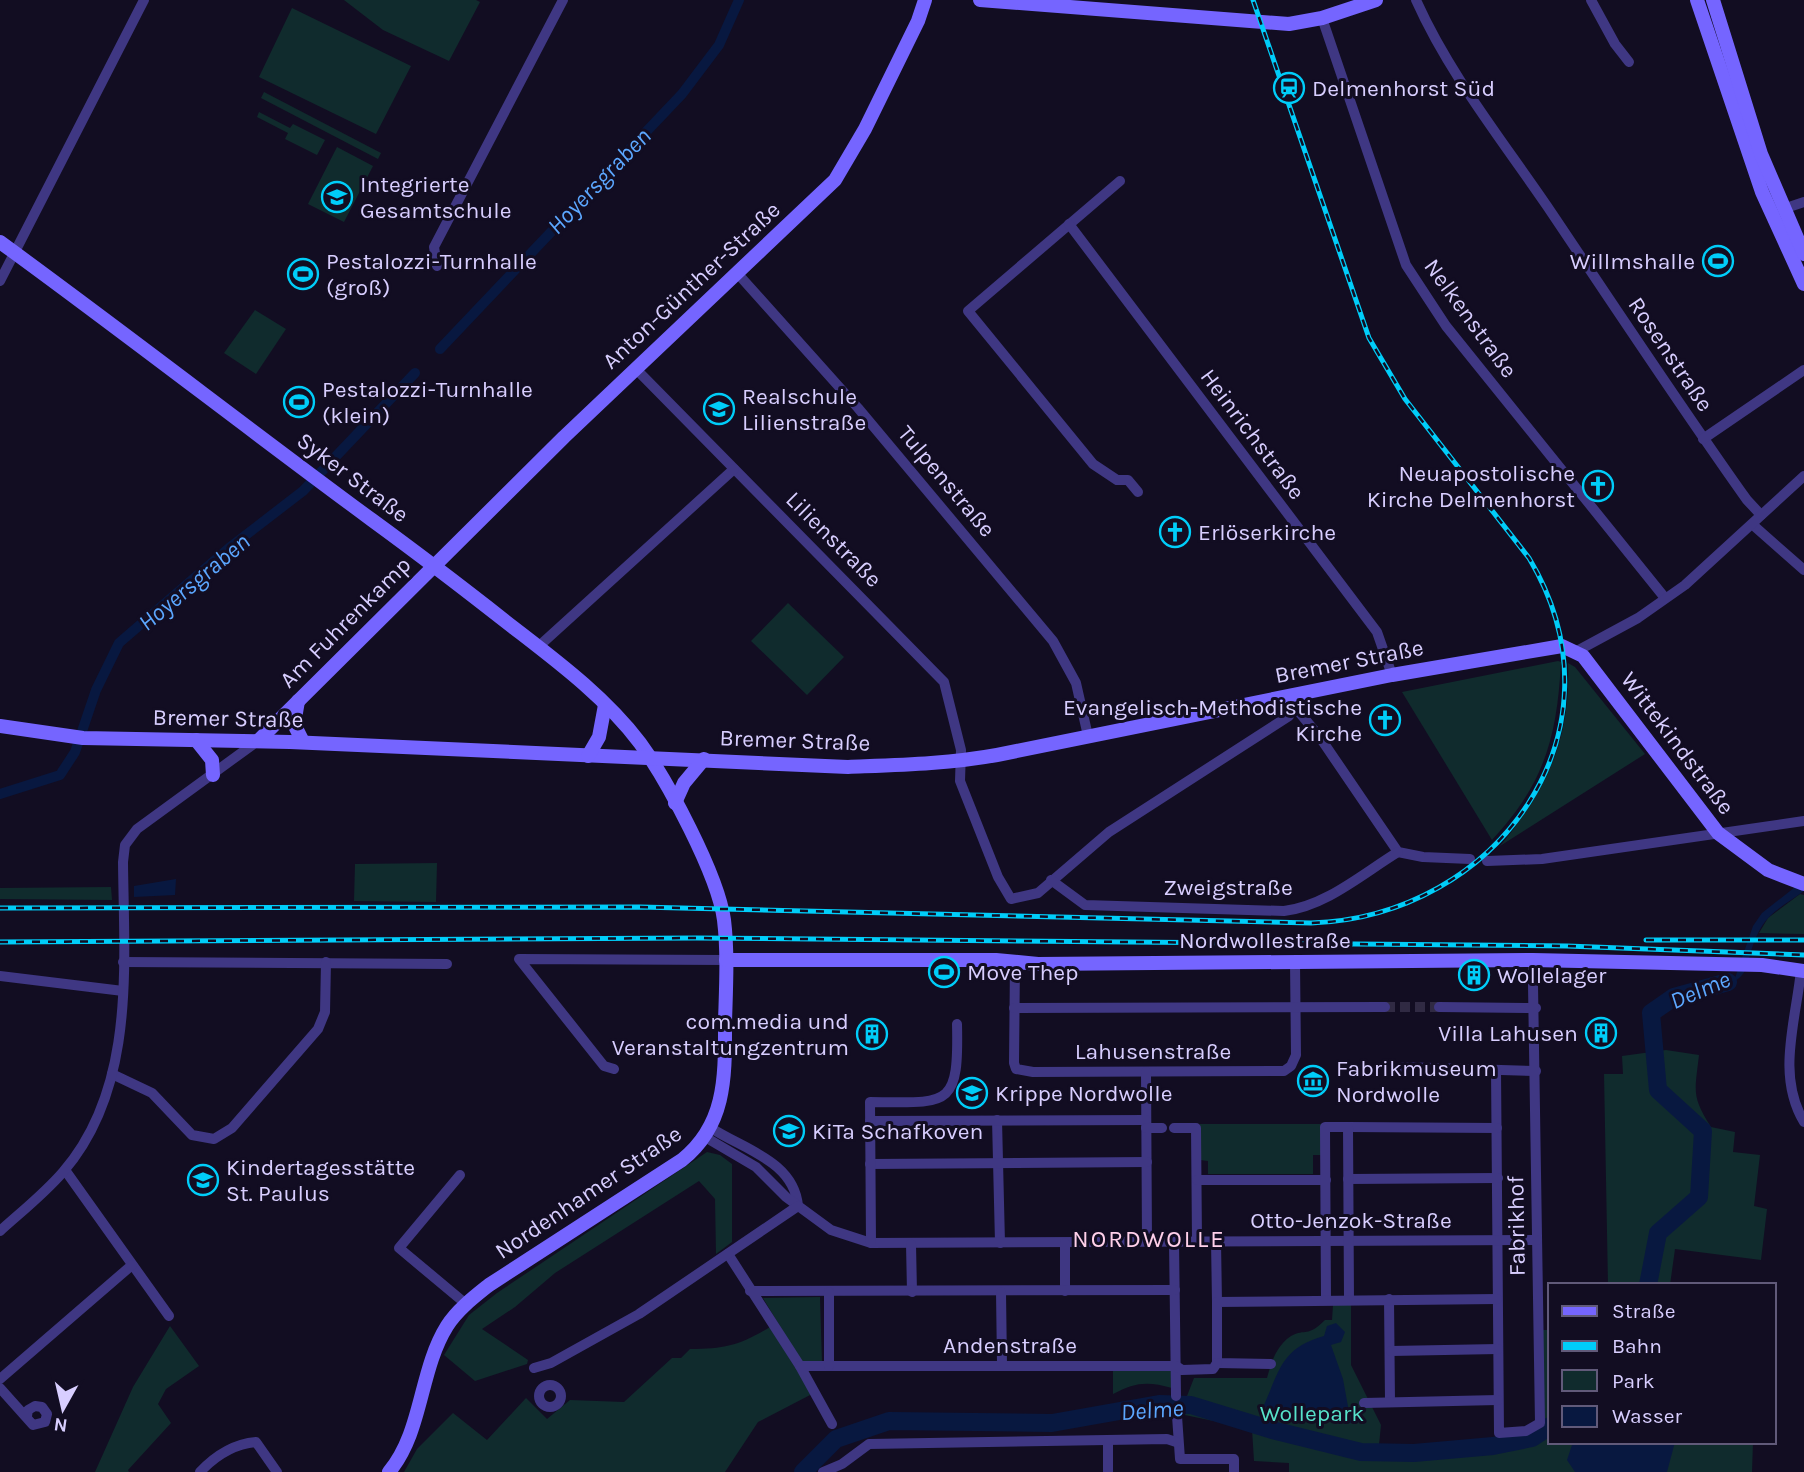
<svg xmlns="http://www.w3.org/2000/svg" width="1804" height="1472" font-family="Karla,sans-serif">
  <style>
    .green { fill: #102b2d }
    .water { fill: #081840 }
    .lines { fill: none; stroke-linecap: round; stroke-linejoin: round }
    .canal { stroke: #081840; stroke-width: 10 }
    .river { stroke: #081840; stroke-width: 18 }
    .street-tunnel { stroke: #302a43; stroke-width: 10; stroke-dasharray: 10 5; stroke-linecap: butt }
    .street { stroke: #3f3783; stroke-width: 10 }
    .secondary { stroke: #7565ff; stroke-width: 14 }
    .rail-casing { stroke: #00cdf9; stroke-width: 5 }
    .rail { stroke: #120d22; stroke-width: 2.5; stroke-dasharray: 8; stroke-linecap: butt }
    .labels { text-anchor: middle; stroke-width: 6; stroke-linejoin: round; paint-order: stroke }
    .poi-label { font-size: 23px; fill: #d8ceff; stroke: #120d22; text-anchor: start }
    .street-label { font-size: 23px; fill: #d8ceff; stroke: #120d22 }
    .park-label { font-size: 23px; fill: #57e2ca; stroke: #120d22 }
    .water-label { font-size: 24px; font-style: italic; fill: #5ca7ff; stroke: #120d22 }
    .neighbourhood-label { font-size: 24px; letter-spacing: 2px; fill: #ffd0ea; stroke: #120d22 }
  </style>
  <rect width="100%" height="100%" fill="#120d22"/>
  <g class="green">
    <path d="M344,0h132l4,2 -31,59 -66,-31z"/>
    <path d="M292,8l119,58 -35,68 -117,-57z"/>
    <path d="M264,92l117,61 -3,6 -117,-61z"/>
    <path d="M259,112l31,16 3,-4 32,16 -8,15 -32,-16 3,-6 -31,-16z"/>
    <path d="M337,147l36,19 -29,56 -36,-18z"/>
    <path d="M255,310l31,19 -30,45 -32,-21z"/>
    <path d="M788,603l56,54 -37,38 -56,-54z"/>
    <path d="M1558,661l3,1c-4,76 -17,122 -69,178l-90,-148z"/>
    <path d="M1568,663l7,4 70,87 -145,92c47,-57 71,-107 68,-183z"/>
    <path d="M437,863l-1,39 -82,-1 1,-37z"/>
    <path d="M111,887l1,13 -112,-1v-11z"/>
    <path d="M1800,894l4,1v39l-45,-1 9,-15z"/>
    <path d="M1666,1050l33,5c-4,36 -8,41 12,72l24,5 -2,20 27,3 -6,51 13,3 -6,51 -86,-11 -5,36h-62l-4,-211h19l-1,-18z"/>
    <path d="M1200,1124h121v31h-8v19h-105v-13l-8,-1z"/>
    <path d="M707,1152l13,3 12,9v78l-16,12 -1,-55 -16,-18 -144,92 -40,34 -33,22 46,31 -1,4 -52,17 -31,-26 25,-40 28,-22z"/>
    <path d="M820,1297l2,66h-20l-39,-65z"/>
    <path d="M1333,1305h18v60l30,60 -2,20c47,-1 125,5 163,-21l-1,-94h9v112h203l-1,30h-463v-9l-35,-2 -2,-32 -72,-15 14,-36h73c4,-15 9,-32 24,-42 15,-8 16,2 34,-16h7z"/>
    <path d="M170,1326l29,40 -33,23 -8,15 13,19 -43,47 1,2h-34l38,-85z"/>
    <path d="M770,1327l42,67 -54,28 -33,50h-321l13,-23 36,-36 34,27 39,-42 21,21 23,-19 54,2 48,-44h9l9,-9c36,0 50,-4 80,-22z"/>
    <path d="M1113,1369l59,1v18c-24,-7 -37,-6 -59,6z"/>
  </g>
  <g class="water">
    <path d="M176,879l-1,16 -41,2v-11z"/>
    <path d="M1804,880v11c-13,10 -33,20 -42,35 -22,35 -1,54 -54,64l-1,-6 28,-6 18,-52 9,-13z"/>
    <path d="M1336,1323l9,9 -4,10 -10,3 12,34 8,44 -88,-16c17,-37 18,-59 61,-71l3,-10z"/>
    <path d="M1573,1442h102l-8,30h-92l-8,-12z"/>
  </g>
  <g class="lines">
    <g class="canal">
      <path d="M440,349l242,-255 37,-49 20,-45"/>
      <path d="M0,794l60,-19 15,-23 21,-62 23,-47 110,-95 74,-57 112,-118"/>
    </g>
    <g class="river">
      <path d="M1648,1285l10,-52 41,-36 4,-66 -45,-41 -7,-77 23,-16 54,-15"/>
      <path d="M803,1472l33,-33 53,-18 163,2 107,-19 32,1 81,25 89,22 53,1 79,-7 39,-8 18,-12"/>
    </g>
    <g class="street-tunnel">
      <path d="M1533,985v-18"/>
      <path d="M1385,1007h54"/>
    </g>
    <g class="street">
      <path d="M1416,0c33,74 86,140 131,206 66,98 131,197 200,294l14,15"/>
      <path d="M1591,0l24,44 14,18"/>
      <path d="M1322,18l84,247 40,61 219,272"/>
      <path d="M1120,181l-152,130 125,153 24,16h11l10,12"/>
      <path d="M1783,209l21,-7"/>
      <path d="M1069,224l308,408 15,43"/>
      <path d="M437,266l-3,-19 129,-247"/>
      <path d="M738,274l120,134 195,233 23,42 12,53"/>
      <path d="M0,281l144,-281"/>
      <path d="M635,368l309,314 17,68 -1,31 38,96 13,22 27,-6 71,-61 180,-116 5,-10 -1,-11"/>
      <path d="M1703,439l101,-69"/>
      <path d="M1753,525l51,45"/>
      <path d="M538,647l196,-178"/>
      <path d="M1577,651l61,-33 47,-33 119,-109"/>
      <path d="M1294,706l25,30 79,116 25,5 47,2"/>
      <path d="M1487,861l55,-2 262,-38"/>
      <path d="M1051,880l34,25 199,6c42,-5 78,-37 114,-59"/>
      <path d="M1015,961l-1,102 2,6 17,3 251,-1 7,-5 5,-11 -1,-93"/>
      <path d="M123,962l324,2"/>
      <path d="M1801,970c-5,51 -25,105 3,152"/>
      <path d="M0,976l123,15"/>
      <path d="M1439,1007l97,1"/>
      <path d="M1014,1008l371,-1"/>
      <path d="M1401,1067l135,4"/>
      <path d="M614,1069l-10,-3 -85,-107 207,1"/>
      <path d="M1496,1070l3,363 27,-2 14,-8 -7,-438"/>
      <path d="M1146,1072l1,169"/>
      <path d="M112,1074l40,19 40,42 22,4 18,-11 86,-99 7,-17 1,-50"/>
      <path d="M997,1120l3,123"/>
      <path d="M870,1121l276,-1"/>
      <path d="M1348,1127l149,1"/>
      <path d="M711,1128c32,21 83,33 87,78"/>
      <path d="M1146,1128h16"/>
      <path d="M1174,1128h22l1,113"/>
      <path d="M705,1137l51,30 30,30 45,33 40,13 666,-3"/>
      <path d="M870,1164l277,-2"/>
      <path d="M65,1170l104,146"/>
      <path d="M460,1175l-61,73 67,56"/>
      <path d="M1348,1179l150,-1"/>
      <path d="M1197,1180h129"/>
      <path d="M0,1231c21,-19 44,-37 63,-59 73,-84 61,-206 60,-310l2,-17 12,-16 122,-89"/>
      <path d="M1174,1241l2,155"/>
      <path d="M1216,1241l1,61"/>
      <path d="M871,1243l-1,-141c79,1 89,6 87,-78"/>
      <path d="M1065,1243v48"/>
      <path d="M911,1244l1,48"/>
      <path d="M728,1254l72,112 32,58"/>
      <path d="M750,1291l425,-1"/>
      <path d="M1001,1292l1,73"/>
      <path d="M1389,1299l1,103"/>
      <path d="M1326,1300l-1,-173h23l1,172"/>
      <path d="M1391,1351l107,-2"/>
      <path d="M1271,1364l-54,-1v-61l280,-3"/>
      <path d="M800,1366h376l6,4 31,-1 4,-6"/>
      <path d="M829,1366v-74"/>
      <path d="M534,1368l17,-5 88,-49 159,-108"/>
      <path d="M0,1379l132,-114"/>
      <circle cx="550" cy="1396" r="11"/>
      <path d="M0,1388l33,37 12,-3 2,-8 -5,-7 -7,-1 -7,4 -1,6"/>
      <path d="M1364,1403l134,-3"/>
      <path d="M1177,1416l3,43h54v13"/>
      <path d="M1108,1441v31"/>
      <path d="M200,1472c16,-17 33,-28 56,-30l21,30"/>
      <path d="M823,1472l19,-8 27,-20 298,-5 9,3"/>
    </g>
    <g class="secondary">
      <path d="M980,0l309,24 33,-6 54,-18"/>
      <path d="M1697,0l65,192 42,92"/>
      <path d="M1713,0l48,154 43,100"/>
      <path d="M0,242c125,91 247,186 372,278 48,35 95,71 142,108 44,34 92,70 126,115 27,37 78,132 84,177 4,33 2,68 1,102 0,53 2,102 -43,138l-193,125c-15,12 -32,25 -42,41 -28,45 -24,105 -58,146"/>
      <path d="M298,701l-4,23 9,18"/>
      <path d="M0,726l83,12 207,4 558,25c50,-2 100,-3 149,-12l395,-80 170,-29 21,10 135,177 50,37 36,14"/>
      <path d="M196,740l16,20 1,15"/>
      <path d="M259,740l305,-303 271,-257 30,-51 53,-108 7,-21"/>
      <path d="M588,756l11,-19 6,-32"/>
      <path d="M675,803l9,-20 20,-24"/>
      <path d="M726,960h270l42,4 495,-4 229,5 42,6"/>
    </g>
    <g class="rail-casing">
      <g id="rail">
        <path d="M0,908l640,-1 671,16c187,-6 321,-193 218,-365l-124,-159 -36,-61 -116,-338"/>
        <path d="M1646,940h158"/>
        <path d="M0,942l696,-4 871,8 237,9"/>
      </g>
    </g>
    <use href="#rail" class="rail"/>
  </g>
  <defs>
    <g id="station-ring" transform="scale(1.575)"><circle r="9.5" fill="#120d22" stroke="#00cdf9" stroke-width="1.5"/><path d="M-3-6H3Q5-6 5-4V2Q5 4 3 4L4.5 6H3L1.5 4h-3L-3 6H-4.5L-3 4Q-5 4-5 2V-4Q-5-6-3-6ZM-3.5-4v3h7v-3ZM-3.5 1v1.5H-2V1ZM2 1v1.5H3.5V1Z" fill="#00cdf9"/></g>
    <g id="school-ring" transform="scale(1.575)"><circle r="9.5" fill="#120d22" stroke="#00cdf9" stroke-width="1.5"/><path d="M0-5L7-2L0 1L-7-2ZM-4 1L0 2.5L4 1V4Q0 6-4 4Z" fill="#00cdf9"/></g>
    <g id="stadium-ring" transform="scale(1.575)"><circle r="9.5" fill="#120d22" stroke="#00cdf9" stroke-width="1.5"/><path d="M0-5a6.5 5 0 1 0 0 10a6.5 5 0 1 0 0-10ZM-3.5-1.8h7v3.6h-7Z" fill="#00cdf9"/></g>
    <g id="church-ring" transform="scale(1.575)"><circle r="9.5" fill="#120d22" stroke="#00cdf9" stroke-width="1.5"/><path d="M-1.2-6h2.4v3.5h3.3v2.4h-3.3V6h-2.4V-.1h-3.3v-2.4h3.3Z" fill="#00cdf9"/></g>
    <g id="building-ring" transform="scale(1.575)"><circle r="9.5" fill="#120d22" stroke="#00cdf9" stroke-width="1.5"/><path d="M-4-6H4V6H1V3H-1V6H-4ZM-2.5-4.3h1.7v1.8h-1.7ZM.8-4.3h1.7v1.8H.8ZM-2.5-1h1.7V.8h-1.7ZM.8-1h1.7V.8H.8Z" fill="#00cdf9"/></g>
    <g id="museum-ring" transform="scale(1.575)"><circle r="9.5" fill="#120d22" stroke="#00cdf9" stroke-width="1.5"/><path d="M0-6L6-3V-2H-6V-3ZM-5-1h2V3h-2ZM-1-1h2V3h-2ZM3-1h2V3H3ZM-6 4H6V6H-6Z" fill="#00cdf9"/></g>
  </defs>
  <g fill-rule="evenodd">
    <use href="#station-ring" x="1289" y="88"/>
    <use href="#school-ring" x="337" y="197"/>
    <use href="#stadium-ring" x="1718" y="261"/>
    <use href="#stadium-ring" x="303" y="274"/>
    <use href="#stadium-ring" x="299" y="402"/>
    <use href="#school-ring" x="719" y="409"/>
    <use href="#church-ring" x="1598" y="486"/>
    <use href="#church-ring" x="1175" y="532"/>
    <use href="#church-ring" x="1385" y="720"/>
    <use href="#stadium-ring" x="944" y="972"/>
    <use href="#building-ring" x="1474" y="975"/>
    <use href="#building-ring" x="1601" y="1033"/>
    <use href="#building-ring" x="872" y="1034"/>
    <use href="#museum-ring" x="1313" y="1081"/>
    <use href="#school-ring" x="972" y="1093"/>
    <use href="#school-ring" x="789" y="1131"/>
    <use href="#school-ring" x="203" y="1180"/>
  </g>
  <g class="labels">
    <g class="poi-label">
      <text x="1312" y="96">Delmenhorst Süd</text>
      <text x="360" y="192">Integrierte<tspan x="360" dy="26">Gesamtschule</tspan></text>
      <text x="326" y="269">Pestalozzi-Turnhalle<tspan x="326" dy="26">(groß)</tspan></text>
      <text x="1695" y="269" text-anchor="end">Willmshalle</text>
      <text x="322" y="397">Pestalozzi-Turnhalle<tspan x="322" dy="26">(klein)</tspan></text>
      <text x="742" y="404">Realschule<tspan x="742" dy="26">Lilienstraße</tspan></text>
      <text x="1575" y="481" text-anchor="end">Neuapostolische<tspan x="1575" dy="26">Kirche Delmenhorst</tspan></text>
      <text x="1198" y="540">Erlöserkirche</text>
      <text x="1362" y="715" text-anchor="end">Evangelisch-Methodistische<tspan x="1362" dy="26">Kirche</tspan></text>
      <text x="967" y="980">Move Thep</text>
      <text x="1497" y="983">Wollelager</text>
      <text x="849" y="1029" text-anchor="end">com.media und<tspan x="849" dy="26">Veranstaltungzentrum</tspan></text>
      <text x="1578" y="1041" text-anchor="end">Villa Lahusen</text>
      <text x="1336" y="1076">Fabrikmuseum<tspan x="1336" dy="26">Nordwolle</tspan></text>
      <text x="995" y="1101">Krippe Nordwolle</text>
      <text x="812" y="1139">KiTa Schafkoven</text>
      <text x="226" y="1175">Kindertagesstätte<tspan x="226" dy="26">St. Paulus</tspan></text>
    </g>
    <g class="street-label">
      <text transform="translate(691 285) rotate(-43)" y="8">Anton-Günther-Straße</text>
      <text transform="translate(1471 318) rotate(54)" y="8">Nelkenstraße</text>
      <text transform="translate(1671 354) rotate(56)" y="8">Rosenstraße</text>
      <text transform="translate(1253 434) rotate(53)" y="8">Heinrichstraße</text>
      <text transform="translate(353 477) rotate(37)" y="8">Syker Straße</text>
      <text transform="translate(947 481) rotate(50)" y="8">Tulpenstraße</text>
      <text transform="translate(834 539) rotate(45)" y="8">Lilienstraße</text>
      <text transform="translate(345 622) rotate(-45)" y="8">Am Fuhrenkamp</text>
      <text transform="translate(1349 661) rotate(-11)" y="8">Bremer Straße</text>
      <text transform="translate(228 718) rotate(1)" y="8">Bremer Straße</text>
      <text transform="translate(795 740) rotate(2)" y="8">Bremer Straße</text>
      <text transform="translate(1678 743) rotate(53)" y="8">Wittekindstraße</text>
      <text x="1228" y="895">Zweigstraße</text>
      <text x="1265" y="948">Nordwollestraße</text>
      <text x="1153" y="1059">Lahusenstraße</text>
      <text transform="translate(588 1192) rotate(-34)" y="8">Nordenhamer Straße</text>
      <text x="1351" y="1228">Otto-Jenzok-Straße</text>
      <text transform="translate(1516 1226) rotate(-91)" y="8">Fabrikhof</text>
      <text x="1010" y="1353">Andenstraße</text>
    </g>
    <g class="park-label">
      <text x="1312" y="1421">Wollepark</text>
    </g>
    <g class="water-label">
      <text transform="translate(599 181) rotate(-46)" y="8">Hoyersgraben</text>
      <text transform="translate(194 582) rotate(-40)" y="8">Hoyersgraben</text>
      <text transform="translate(1700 990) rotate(-23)" y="8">Delme</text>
      <text transform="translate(1152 1410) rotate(-4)" y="8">Delme</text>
    </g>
    <g class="neighbourhood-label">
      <text x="1149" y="1247">NORDWOLLE</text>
    </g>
  </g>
  <rect x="1548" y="1283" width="228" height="161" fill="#120d22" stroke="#615a7a" stroke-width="2"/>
  <rect x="1562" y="1306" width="35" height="10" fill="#7565ff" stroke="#615a7a" stroke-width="2"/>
  <text x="1612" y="1318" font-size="21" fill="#d8ceff">Straße</text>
  <rect x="1562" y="1341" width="35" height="10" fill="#00cdf9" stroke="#615a7a" stroke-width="2"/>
  <text x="1612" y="1353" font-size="21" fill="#d8ceff">Bahn</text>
  <rect x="1562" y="1370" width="35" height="21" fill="#102b2d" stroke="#615a7a" stroke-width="2"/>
  <text x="1612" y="1388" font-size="21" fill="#d8ceff">Park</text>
  <rect x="1562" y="1406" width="35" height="21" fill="#081840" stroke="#615a7a" stroke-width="2"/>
  <text x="1612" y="1423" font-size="21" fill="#d8ceff">Wasser</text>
  <g transform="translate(63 1409) rotate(188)" stroke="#120d22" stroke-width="5" paint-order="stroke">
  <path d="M0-5L12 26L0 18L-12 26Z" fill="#d8ceff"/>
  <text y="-10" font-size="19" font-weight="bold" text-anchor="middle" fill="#d8ceff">N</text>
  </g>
</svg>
